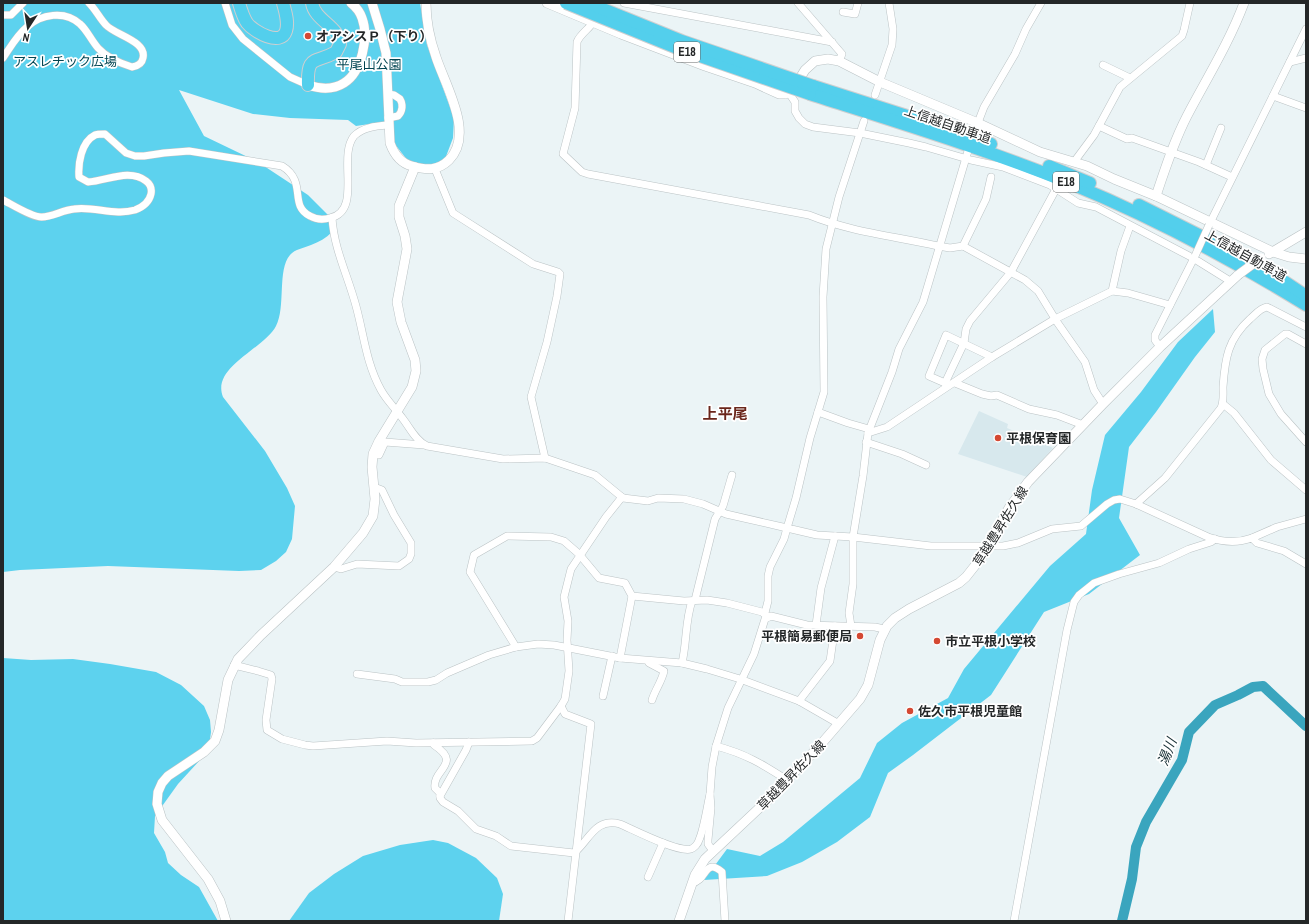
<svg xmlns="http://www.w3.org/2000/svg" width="1309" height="924" font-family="'Archivo Narrow','Noto Sans JP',sans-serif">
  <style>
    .built { fill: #d7e8ed }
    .green { fill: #5dd2ee }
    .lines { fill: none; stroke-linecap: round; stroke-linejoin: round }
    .river { stroke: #3aa5be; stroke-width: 10 }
    .street-casing { stroke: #bbc3c5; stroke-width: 8 }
    .secondary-casing { stroke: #bbc3c5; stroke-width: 10 }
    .highway-casing { stroke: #cfcfd0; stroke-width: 14 }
    .street { stroke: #fff; stroke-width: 7 }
    .secondary { stroke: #fff; stroke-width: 9 }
    .highway { stroke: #53cfec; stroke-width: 12 }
    .street-bridge-casing { stroke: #bbc3c5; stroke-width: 8; stroke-linecap: butt }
    .secondary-bridge-casing { stroke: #bbc3c5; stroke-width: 10; stroke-linecap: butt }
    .highway-bridge-casing { stroke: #cfcfd0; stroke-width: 14; stroke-linecap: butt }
    .street-bridge { stroke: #fff; stroke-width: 7 }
    .secondary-bridge { stroke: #fff; stroke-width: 9 }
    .highway-bridge { stroke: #53cfec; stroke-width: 12 }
    .poi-dot { fill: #d44832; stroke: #fff; stroke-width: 1.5 }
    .labels { text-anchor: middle; stroke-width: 3.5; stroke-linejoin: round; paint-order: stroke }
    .shield { fill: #fff; stroke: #666868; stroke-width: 1 }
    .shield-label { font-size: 12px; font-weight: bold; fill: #242728 }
    .poi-label { font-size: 13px; font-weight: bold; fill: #242728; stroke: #fff; text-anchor: start }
    .park-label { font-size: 13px; fill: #024552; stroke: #fff }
    .street-label { font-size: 13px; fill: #242728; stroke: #fff }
    .water-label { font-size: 14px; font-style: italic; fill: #172f35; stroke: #fff }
    .quarter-label { font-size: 15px; font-weight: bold; fill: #6a261b; stroke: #fff }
  </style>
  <rect width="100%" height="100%" fill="#ebf4f6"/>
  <path class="built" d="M979,411l29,13 -1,4 46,20 -26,29 -69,-23z"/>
  <g class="green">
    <path d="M3,3h417l7,42 27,73 -1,20 -8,21 -15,7 -22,-5 -14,-18 -11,-21 -27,4 -8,-6 -58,-2 -37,-4 -74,-24 25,46 54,26 50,33 21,21 3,16c-6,6 -13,10 -21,13 -7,3 -16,4 -21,10 -13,15 -4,52 -14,71 -12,23 -65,41 -53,71l42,54 22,37 8,18 -3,33 -6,13 -10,9 -15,9 -22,1 -131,-5 -88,4 -17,2z"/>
    <path d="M1213,309l2,23 -20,25 -39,55 -27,35 -10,71 21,37 -51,39 -45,18 -53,83 -78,60 -25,18 -18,44 -33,25 -35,20 -35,14 -63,4 23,-31 33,7 23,-14 77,-64 17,-35 25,-20 46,-25 16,-29 86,-103 36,-32 6,-44 13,-55 36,-43 37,-50z"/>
    <path d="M3,658l28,2 42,-1 37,5 46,8 25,13 23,21 6,14 1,12 -2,15 -9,13 -22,24 -23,32 -1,17 11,19 3,11 13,12 18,12 19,34h-215z"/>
    <path d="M433,840l15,3 28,15 21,20 6,16 -4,27h-210l20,-28 25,-19 29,-18 37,-11z"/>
  </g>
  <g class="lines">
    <path class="river" d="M1122,921l10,-42 4,-32 10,-25 36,-62 7,-28 26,-27 23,-10 15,-8 10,-1 43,40"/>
    <g class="street-casing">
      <g id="street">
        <path d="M225,3l7,22 11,14 47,38 18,8"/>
        <path d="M624,3l208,39"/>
        <path d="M798,3l44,51 -3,7"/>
        <path d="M843,12l12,2 3,-11"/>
        <path d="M3,15h8l12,-12"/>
        <path d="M595,18c-3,10 -14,14 -18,24l-2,66 -12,46 19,18 6,2 221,41c42,17 85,21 129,31l12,2 13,-2 62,34 13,11 19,31 28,40 9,28 9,14"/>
        <path d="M3,58c7,-10 14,-23 24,-31 14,-13 38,-17 53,-3 7,6 11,16 18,24 9,10 21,15 34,19 6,-1 10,-3 11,-9 4,-17 -28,-23 -37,-33 -6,-6 -10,-15 -17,-22"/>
        <path d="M1290,62l16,-4"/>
        <path d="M1103,65l27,13"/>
        <path d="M789,93l6,9v9l4,7 6,6 8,3 47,6 49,10 17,4 45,13 32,7 47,18 28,18 18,4 97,51 37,23"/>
        <path d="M388,94l6,1 6,4c3,5 3,12 -2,17l-10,2"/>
        <path d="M875,95l17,-50 1,-16 -4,-26"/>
        <path d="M1273,96l33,12"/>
        <path d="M864,121l-25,76 -13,52 -3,48 1,95 -14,46 -14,60 -9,30 30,7 36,2 78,9h72l15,-3 34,-14 29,-3 26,-22 7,-4 6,-1 16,5 72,33c14,5 30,6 44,1l5,5 27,8 22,13"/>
        <path d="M1099,126l28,13 5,-1 67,24 33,15"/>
        <path d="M974,133l10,-26 31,-53 11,-25 15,-26"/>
        <path d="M1074,162l20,-27 26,-48 62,-51 2,-6 6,-27"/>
        <path d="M1206,165l15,-37"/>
        <path d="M435,169l18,44 80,51 25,8 2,2 -3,22 -10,46 -16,55 14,61"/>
        <path d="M3,200c8,4 30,18 39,17 10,0 21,-7 32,-8 20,-3 41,7 61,1 8,-3 14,-7 16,-16 1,-5 -1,-10 -5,-13 -17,-13 -39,0 -58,1l-9,-5c-1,-13 2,-35 16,-42 2,-1 6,-1 10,-1l21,19 9,3h9l20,-3 25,-2 93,15c26,16 6,39 28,50 7,4 13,4 20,2 33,-7 7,-61 24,-82 9,-9 22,-10 34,-11"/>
        <path d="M332,218c2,31 16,58 24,88 8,29 10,57 25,84 6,11 15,19 22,29 7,9 13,22 24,27l76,13 42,-1 50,17 28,23 25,3 10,-3 26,1 19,5 23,10 61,14 -3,11 -14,28 -2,9v25l-3,12"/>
        <path d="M1209,225l97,-196"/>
        <path d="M963,246l23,-47 5,-22"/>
        <path d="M1112,291l9,-40 9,-25"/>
        <path d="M1306,344l-18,-10h-3l-20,16 -3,9 1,10 6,25 12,20 25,28"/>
        <path d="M1160,347l-5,-7v-5l40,-79"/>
        <path d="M945,383l19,-40 2,-14 4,-8 41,-49 45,-83"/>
        <path d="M955,383l27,11 9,2 6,-1 32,14 28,6 26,10"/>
        <path d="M946,386l-1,-3 -16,-7 17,-41 46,22"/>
        <path d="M1223,404l11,9 37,47 35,30"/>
        <path d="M818,412l30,11 21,6"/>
        <path d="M868,433l19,-6 105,-70 63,-38 57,-28 16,2 42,12"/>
        <path d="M866,442l36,12 24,11"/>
        <path d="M373,454l6,1 6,-13 39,3"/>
        <path d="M1136,504l29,-26 56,-70c3,-7 2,-14 2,-21 2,-29 5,-48 27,-68 5,-4 10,-11 17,-12l39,20"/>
        <path d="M1252,538l25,-11 29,-8"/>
        <path d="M334,567l7,2 16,-5 42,2 10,-7 2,-5v-11l-17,-28 -12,-25 -8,-3"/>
        <path d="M632,596l52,5 23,-1 20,3 35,9 6,5"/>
        <path d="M695,600l20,-81 8,-13 9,-31"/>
        <path d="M816,625l5,-37 14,-52"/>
        <path d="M851,626l-2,-13 4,-29v-47l10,-61 5,-43 24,-61 7,-23 24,-47 45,-151"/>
        <path d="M516,647l-46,-75 4,-17 33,-19 44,1 13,4 15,13 20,24 26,5 7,13 -12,62"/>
        <path d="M649,663l15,8c-2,10 -9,19 -12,29"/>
        <path d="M682,663c5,-21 3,-42 10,-62"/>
        <path d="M234,665l24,6 13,4 1,4 -6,41 1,10 15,9 23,6 8,1 74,-5 29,2 116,-2 5,-3 24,-32 4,-7 4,-28 -2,-31 1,-19 -4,-24 7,-28 35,-52 16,-20"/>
        <path d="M357,674l38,5 7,3h26l8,-2 11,-7 42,-18 27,-8 22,-3 16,1 66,13 62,5 25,6 33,10 59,22 40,23"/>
        <path d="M603,696l9,-40"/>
        <path d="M799,701l31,-40 5,-35"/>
        <path d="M561,706l4,8 26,10 -23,197"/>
        <path d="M433,743l1,2c29,19 -2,24 1,43l5,5v5l3,4 15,9 18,18 20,7 15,10 63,7c15,-12 21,-36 46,-29 14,6 58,29 71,25 3,-1 7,-5 8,-9 5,-11 8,-33 11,-46"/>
        <path d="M716,746c30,8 46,18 71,34"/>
        <path d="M440,796l26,-46 3,-8"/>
        <path d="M713,851l-5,-7v-4l3,-32 -1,-14 2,-27 4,-21 12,-38 26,-54 11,-35 6,-3 36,9 68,2 9,2"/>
        <path d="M648,877l15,-34"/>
        <path d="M692,883c15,-2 12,-26 30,-11l3,49"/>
        <path d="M1014,921l53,-291 7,-28 5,-7 15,-12 25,-9 40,-11 30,-14 22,-7 4,-3"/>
      </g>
    </g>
    <g class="secondary-casing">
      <g id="secondary">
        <path d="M372,3l8,26 6,24 4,90c4,11 10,20 22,23 14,4 26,5 37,-6 26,-26 -4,-75 -13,-103 -6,-17 -10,-36 -10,-54"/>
        <path d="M547,3l74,31 84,32 50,17 24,11h6l7,-3 13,-21 10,-9 13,-2 11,2 41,21 98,41 62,29 47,14 27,13 42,17 117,56 16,5 17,2"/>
        <path d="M308,85c12,4 25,5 36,-2 18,-11 25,-46 18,-65 -2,-6 -6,-11 -11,-15"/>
        <path d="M1156,196c9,-27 18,-55 31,-80 20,-38 42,-73 57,-113"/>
        <path d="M1269,254l37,-22"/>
        <path d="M226,921l-6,-20 -12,-22 -46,-59 -5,-16 1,-12 4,-9 6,-7 36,-24 11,-11 4,-11 9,-50 10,-21 23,-24 73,-68 29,-34 10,-17 2,-17 -3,-32 1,-13 6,-13 33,-54 4,-16 -1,-11 -14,-38 -4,-20 10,-53 -2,-13 -6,-19v-11l16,-39"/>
        <path d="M679,921l16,-46 10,-16 65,-61 52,-55 38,-44 8,-14 12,-45 7,-14 8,-8 14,-9 50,-26 7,-6 15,-19 28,-50 19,-26 75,-78 57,-57 78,-72"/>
      </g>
    </g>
    <g class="highway-casing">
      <g id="highway">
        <path d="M239,3c2,7 4,14 8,20 7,9 34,24 39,8 3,-9 -1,-20 -3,-28"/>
        <path d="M308,85c-1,-31 7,-21 28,-33l4,-8c-1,-18 -25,-23 -28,-41"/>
        <path d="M813,86l119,38 59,20"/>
        <path d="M810,94c87,28 173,54 257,88 83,34 163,76 239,123"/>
        <path d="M1049,166l41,17"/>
        <path d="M1139,205l70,35"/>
        <path d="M1246,260l30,16 30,20"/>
      </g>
    </g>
    <use href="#street" class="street"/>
    <use href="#secondary" class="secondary"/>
    <use href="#highway" class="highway"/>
    <g class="street-bridge-casing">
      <path id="street-bridge" d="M1195,256l14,-31"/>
    </g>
    <g class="secondary-bridge-casing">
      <path id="secondary-bridge" d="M1238,275l23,-17"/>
    </g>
    <g class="highway-bridge-casing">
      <g id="highway-bridge">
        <path d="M566,3l111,45 133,46"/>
        <path d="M588,3l94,38 131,45"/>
      </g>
    </g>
    <use href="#street-bridge" class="street-bridge"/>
    <use href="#secondary-bridge" class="secondary-bridge"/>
    <use href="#highway-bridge" class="highway-bridge"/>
  </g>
  <g class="poi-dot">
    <circle cx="308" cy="36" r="4"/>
    <circle cx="998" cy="438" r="4"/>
    <circle cx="860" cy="636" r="4"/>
    <circle cx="937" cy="641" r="4"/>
    <circle cx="910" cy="711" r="4"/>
  </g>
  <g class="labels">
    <g class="shield">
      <rect x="674" y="42" width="26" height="20" rx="3"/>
      <rect x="1053" y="172" width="26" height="20" rx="3"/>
    </g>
    <g class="shield-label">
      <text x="687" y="56">E18</text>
      <text x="1066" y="186">E18</text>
    </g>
    <g class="poi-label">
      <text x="316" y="41">オアシスＰ（下り）</text>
      <text x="1006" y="443">平根保育園</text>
      <text x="852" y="641" text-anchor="end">平根簡易郵便局</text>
      <text x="945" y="646">市立平根小学校</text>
      <text x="918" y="716">佐久市平根児童館</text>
    </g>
    <g class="park-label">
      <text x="65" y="66">アスレチック広場</text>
      <text x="369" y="69">平尾山公園</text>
    </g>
    <g class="street-label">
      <text transform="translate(948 124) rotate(19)" y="5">上信越自動車道</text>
      <text transform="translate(1246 255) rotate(29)" y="5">上信越自動車道</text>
      <text transform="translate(1000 526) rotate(-58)" y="5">草越豊昇佐久線</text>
      <text transform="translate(791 775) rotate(-46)" y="5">草越豊昇佐久線</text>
    </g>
    <g class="water-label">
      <text transform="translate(1167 752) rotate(-69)" y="5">湯川</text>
    </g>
    <g class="quarter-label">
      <text x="725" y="419">上平尾</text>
    </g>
  </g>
  <rect width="1309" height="924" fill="none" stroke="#242728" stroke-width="8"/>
  <g transform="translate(28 28) rotate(192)" stroke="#ffffff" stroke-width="3" paint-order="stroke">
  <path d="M0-3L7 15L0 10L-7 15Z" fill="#242728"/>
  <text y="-6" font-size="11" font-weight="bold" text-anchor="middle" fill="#242728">N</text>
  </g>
</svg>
